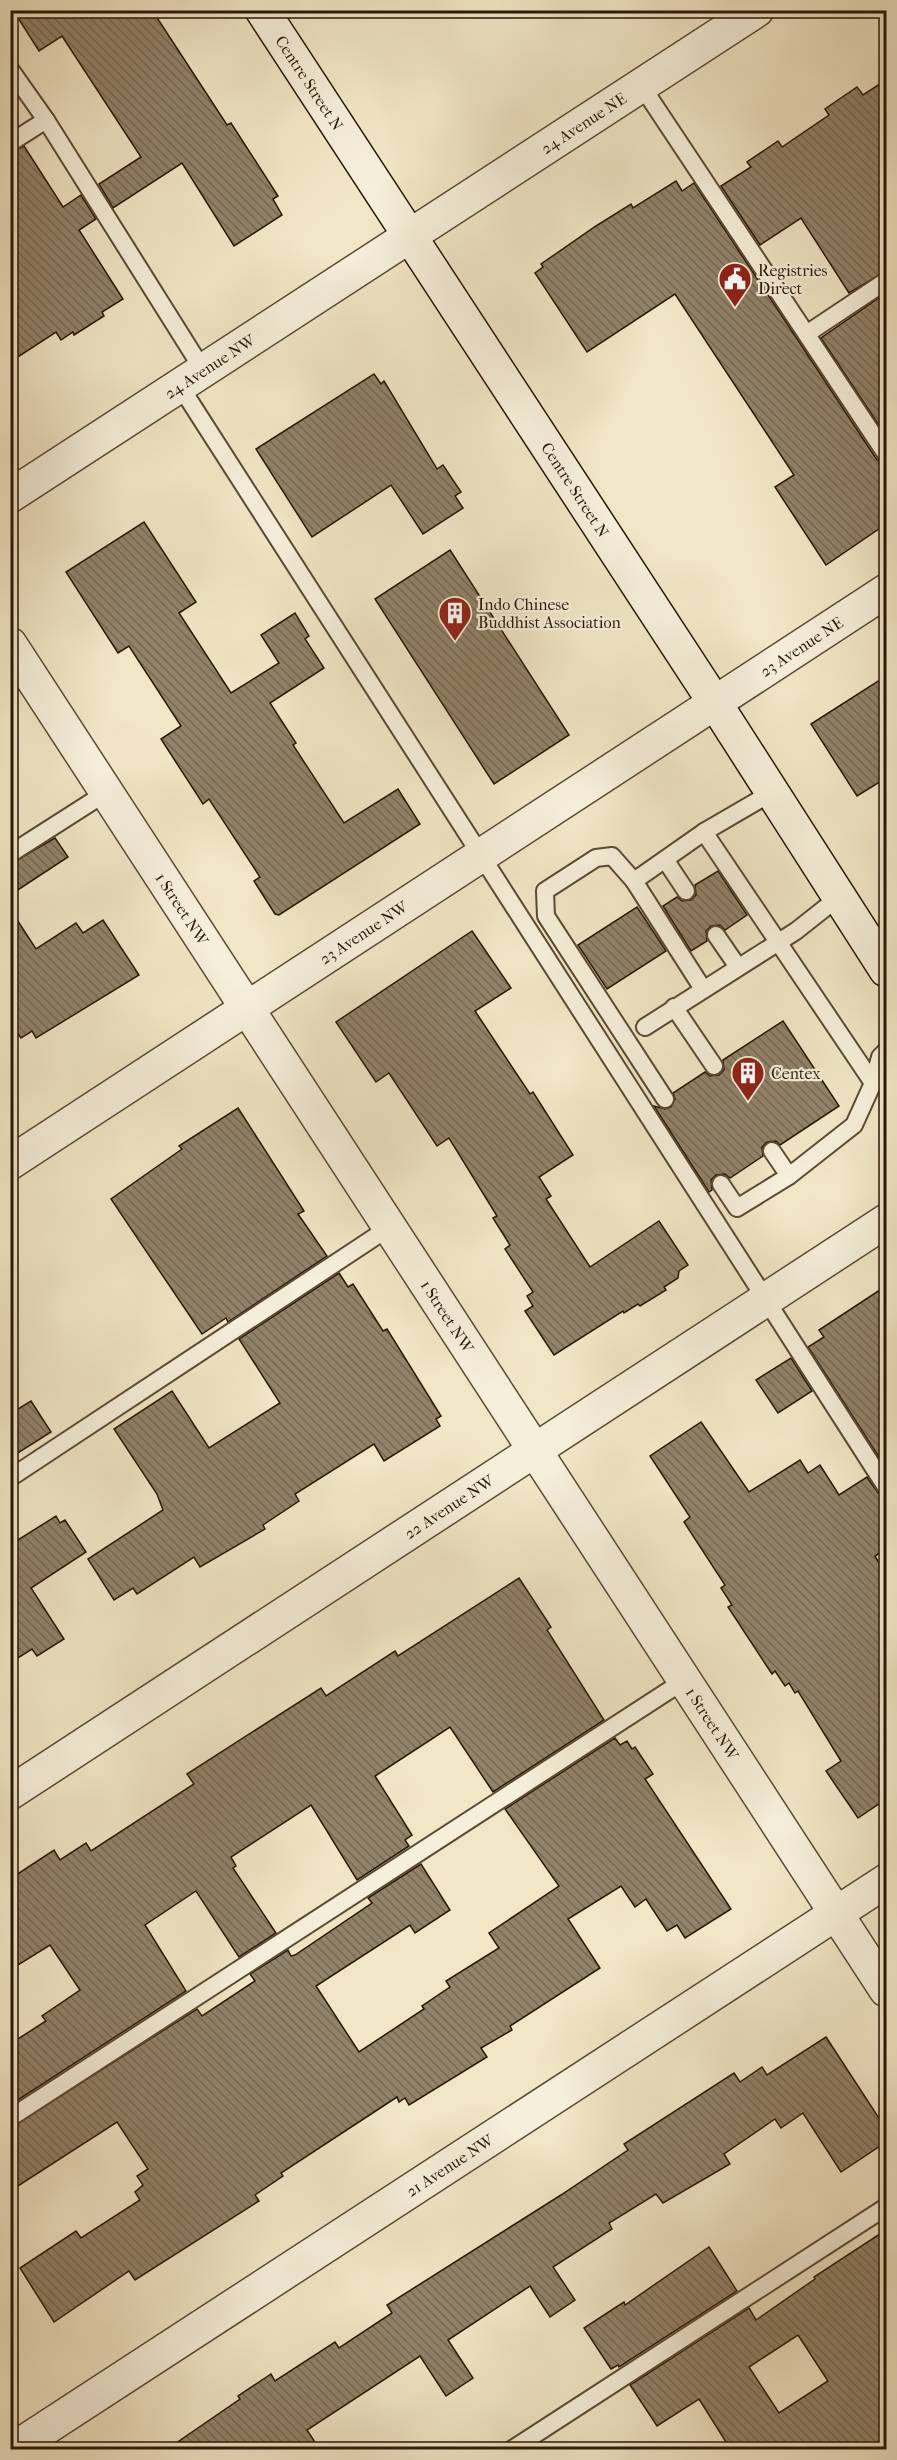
<svg xmlns="http://www.w3.org/2000/svg" width="897" height="2460" font-family="'IM FELL French Canon',serif">
  <style>
    .building { fill: url(#building-back-hatch); stroke: #291604; stroke-width: 1.5; fill-rule: evenodd }
    .lines { fill: none; stroke-linecap: round; stroke-linejoin: round }
    .lane-casing { stroke: #5b4a34; stroke-width: 20 }
    .street-casing { stroke: #5b4a34; stroke-width: 36 }
    .secondary-casing { stroke: #291604; stroke-width: 36 }
    .lane { stroke: #f6efda; stroke-width: 16 }
    .street { stroke: #f6efda; stroke-width: 33 }
    .secondary { stroke: #f6efda; stroke-width: 33 }
    .labels { text-anchor: middle; stroke-width: 4.5; stroke-linejoin: round; paint-order: stroke }
    .street-label { font-size: 16px; fill: #291604; stroke: #f6efda }
    .poi-label { font-size: 16px; fill: #291604; stroke: #f6efda; text-anchor: start }
  </style>
  <defs>
    <pattern id="building-back-hatch" width="6" height="6" patternUnits="userSpaceOnUse" patternTransform="scale(1.5)"><rect width="6" height="6" fill="#918269"/><path d="M-1 5l2 2M0 0l6 6M5-1l2 2" fill="none" stroke="#766954"/></pattern>
  </defs>
  <rect width="100%" height="100%" fill="#f1e6c6"/>
  <filter id="stains"><feTurbulence type="fractalNoise" baseFrequency=".00333" numOctaves="4"/><feColorMatrix values="0 0 0 0 .2 0 0 0 0 .09 0 0 0 0 .02 0 0 0 .5 -.17"/></filter>
  <radialGradient id="worn" r=".72"><stop offset=".6" stop-color="#630" stop-opacity="0"/><stop offset="1" stop-color="#630" stop-opacity=".3"/></radialGradient>
  <g class="building">
    <path d="M13,10h139l75,115 4,-2 47,73 -5,3 9,16 -48,31 -52,-83 -69,45 -14,-24 42,-27 -79,-121 -23,15z"/>
    <path d="M886,80v191l-37,22 -48,-75 -41,27 -39,-59 30,-19 -4,-5 31,-21 4,6 47,-32 -4,-6 32,-22 6,8z"/>
    <path d="M24,146l39,61 18,-12 15,24 -17,11 44,69 -21,13 2,4 -30,19 -1,-3 -12,8 -5,-8 -46,30v-209z"/>
    <path d="M676,181l6,10 12,-8 183,277 9,4v60l-60,41 -51,-78 19,-12 -119,-181 -88,58 -52,-79 8,-6 -2,-3 55,-38 35,-22 2,4z"/>
    <path d="M886,293v143l-65,-98z"/>
    <path d="M374,374l7,10 3,-3 53,88 6,-4 18,27 -6,4 8,12 -40,26 -32,-49 -79,52 -56,-88z"/>
    <path d="M144,522l52,80 -17,11 52,80 48,-30 -18,-28 34,-22 14,23 -4,3 19,29 -54,35 26,40 -3,2 51,78 54,-34 22,35 -141,91 -4,-1 -21,-33 6,-4 -51,-78 -6,5 -42,-65 20,-13 -52,-80 -11,7 -52,-81z"/>
    <path d="M450,550l119,185 -75,49 -119,-185z"/>
    <path d="M886,676v102l-29,18 -46,-72z"/>
    <path d="M55,838l13,19 -58,38v-31z"/>
    <path d="M718,871l29,44 -22,15 -5,-5 -9,1 -5,5 1,10 -16,10 -28,-45 14,-9 5,4 9,-1 5,-5 -1,-10z"/>
    <path d="M637,907l29,44 -59,38 -29,-44z"/>
    <path d="M10,909l26,40 40,-26 7,10 20,-13 36,55 -103,63 -4,-7 -11,7 -11,-15z"/>
    <path d="M472,931l39,57 -36,23 55,83 3,-2 40,63 -34,22 12,19 -5,3 44,68 69,-46 29,44 -9,6 -1,7 -14,9 2,3 -26,16 -2,-2 -14,9 -1,-2 -69,44 -29,-44 8,-5 -6,-10 6,-4 -28,-43 5,-4 -17,-27 4,-2 -48,-78 -12,8 -48,-73 -13,9 -40,-60z"/>
    <path d="M783,1021l56,85 -59,39 -4,-4 -9,1 -5,5 1,9 -33,22 -5,-4 -9,1 -5,5 1,10 -3,2 -55,-86 11,3 6,-2 4,-8 -2,-6 32,-21 5,4 9,-1 5,-5 -1,-10z"/>
    <path d="M238,1108l66,103 -6,3 29,42 -99,66 -2,-4 -24,16 -91,-135 71,-50 -3,-3z"/>
    <path d="M339,1273l9,14 5,-3 30,47 4,-2 54,87 -5,3 4,7 -56,35 -10,-17 -79,50 4,7 -36,24 2,4 -65,38 -6,-10 -57,37 -4,-6 -19,12 -26,-41 75,-49 -6,-16 -43,-65 58,-38 37,57 71,-45 -41,-64z"/>
    <path d="M886,1286v182l-78,-121 16,-10 -5,-7z"/>
    <path d="M791,1358l21,33 -34,22 -22,-33z"/>
    <path d="M31,1401l20,31 -41,26v-44z"/>
    <path d="M701,1422l48,70 51,-32 8,13 12,-8 19,30 28,-18 11,16 8,4v52l-11,7 11,19v224l-28,19 -32,-47 15,-10 -43,-70 -3,2 -6,-10 -4,3 -10,-15 -3,3 -44,-67 4,-2 -11,-17 4,-3 -41,-63 6,-5 -40,-61z"/>
    <path d="M56,1516l4,7 5,-3 21,32 -55,36 33,51 -27,17 -5,-7 -22,14v-118z"/>
    <path d="M519,1578l32,49 -4,3 57,90 -111,72 -43,-65 -75,49 37,59 -7,5 4,6 -52,34 -46,-75 -80,52 5,9 -3,2 43,65 -37,24 -43,-66 -51,34 41,66 -176,114v-61l36,-23 -4,-5 38,-26 -30,-45 -40,25v-91l44,-29 6,10 26,-17 5,8 103,-67 -7,-10 134,-86 5,8 69,-45 3,5z"/>
    <path d="M615,1738l5,7 7,-4 5,8 3,-2 18,27 -8,5 86,130 -46,29 -8,-13 -10,6 -21,-32 -11,8 -14,-21 -53,33 32,49 -90,58 2,4 -31,18 6,9 -78,48 -4,-7 -6,4 -2,-5 -116,76 2,3 -28,19 4,6 -124,79 -6,-9 -75,51 -34,-54 56,-37 5,7 59,-38 -5,-8 8,-7 -6,-9 11,-7 -31,-47 -107,69v-63l187,-119 5,7 53,-35 -5,-7 38,-24 3,6 4,-1 77,-52 -4,-5 53,-34 29,46 -35,23 -5,-8 -94,61 43,66 65,-43 -2,-3 28,-19 -4,-6 53,-33 -10,-15 70,-47 -54,-77z"/>
    <path d="M826,2037l60,92v13l-45,30 -38,-59 -22,15 -6,-9 -51,35 6,10 -67,39 -7,-9 -47,29 3,6 -59,38 22,33 -25,17 -20,-31 -82,54 25,38 -27,18 -26,-40 -113,74 13,20h-154l74,-51 -2,-3 33,-22 4,7 60,-39 4,6 53,-35 -5,-8 174,-110 67,-45 -4,-6 110,-71 6,9 22,-15 5,8z"/>
    <path d="M886,2230v206l-21,14h-134l-32,-51 -42,27 -27,-41 119,-77 7,12 59,-41 -1,-2zM798,2335l30,46 -49,32 -30,-46z"/>
    <path d="M709,2247l28,44 -118,76 -1,-2 -7,4 -27,-41 40,-26 1,3z"/>
  </g>
  <g class="lines">
    <g class="lane-casing">
      <g id="lane">
        <path d="M10,69l36,51 157,250"/>
        <path d="M641,85l245,369"/>
        <path d="M10,143l36,-23"/>
        <path d="M808,333l78,-52"/>
        <path d="M180,386l706,1101"/>
        <path d="M771,793l-67,39 169,251"/>
        <path d="M10,854l97,-62"/>
        <path d="M666,861l20,30"/>
        <path d="M634,881l-22,-25 -16,2 -51,33 1,25 119,183"/>
        <path d="M716,935l22,32"/>
        <path d="M703,989l-69,-108 70,-49"/>
        <path d="M674,1007l40,59"/>
        <path d="M645,1027l151,-96 43,-34"/>
        <path d="M772,1151l17,25"/>
        <path d="M721,1184l16,24 52,-32 65,-51 19,-42 7,-26 6,-6"/>
        <path d="M10,1478l380,-251"/>
        <path d="M10,2118l675,-438"/>
        <path d="M511,2450l375,-243"/>
      </g>
    </g>
    <g class="street-casing">
      <g id="street">
        <path id="s1" d="M10,496l747,-486"/>
        <path id="s2" d="M10,644l876,1346"/>
        <path id="s3" d="M10,1163l876,-572"/>
        <path id="s4" d="M10,1793l876,-572"/>
        <path id="s5" d="M12,2450l874,-569"/>
      </g>
    </g>
    <g class="secondary-casing">
      <g id="secondary">
        <path id="s6" d="M262,10l453,693 171,267"/>
      </g>
    </g>
    <use href="#lane" class="lane"/>
    <use href="#street" class="street"/>
    <use href="#secondary" class="secondary"/>
  </g>
  <defs>
    <g id="civic-pin" transform="scale(1.725)"><path d="M0 17L-7.5 6A9.5 9.5 0 1 1 7.5 6Z" fill="#8f2418" stroke="#f6efda"/><path d="M-.6-6.5H3V-4.5H.6V-3L4-1V1h2V6H-6V1h2V-1L-.6-3ZM-1.2 2.5V6h2.4V2.5Z" fill="#fff"/></g>
    <g id="building-pin" transform="scale(1.725)"><path d="M0 17L-7.5 6A9.5 9.5 0 1 1 7.5 6Z" fill="#8f2418" stroke="#f6efda"/><path d="M-4-6H4V6H1V3H-1V6H-4ZM-2.5-4.3h1.7v1.8h-1.7ZM.8-4.3h1.7v1.8H.8ZM-2.5-1h1.7V.8h-1.7ZM.8-1h1.7V.8H.8Z" fill="#fff"/></g>
  </defs>
  <g fill-rule="evenodd">
    <use href="#civic-pin" x="735" y="279"/>
    <use href="#building-pin" x="455" y="613"/>
    <use href="#building-pin" x="748" y="1073"/>
  </g>
  <g class="labels">
    <g class="street-label">
      <text dy="6" stroke="none"><textPath href="#s6" startOffset="87">Centre Street N</textPath></text>
      <text dy="6" stroke="none"><textPath href="#s1" startOffset="684">24 Avenue NE</textPath></text>
      <text dy="6" stroke="none"><textPath href="#s1" startOffset="238">24 Avenue NW</textPath></text>
      <text dy="6" stroke="none"><textPath href="#s6" startOffset="573">Centre Street N</textPath></text>
      <text dy="6" stroke="none"><textPath href="#s3" startOffset="945">23 Avenue NE</textPath></text>
      <text dy="6" stroke="none"><textPath href="#s2" startOffset="316">1 Street NW</textPath></text>
      <text dy="6" stroke="none"><textPath href="#s3" startOffset="422">23 Avenue NW</textPath></text>
      <text dy="6" stroke="none"><textPath href="#s2" startOffset="802">1 Street NW</textPath></text>
      <text dy="6" stroke="none"><textPath href="#s4" startOffset="524">22 Avenue NW</textPath></text>
      <text dy="6" stroke="none"><textPath href="#s2" startOffset="1288">1 Street NW</textPath></text>
      <text dy="6" stroke="none"><textPath href="#s5" startOffset="522">21 Avenue NW</textPath></text>
    </g>
    <g class="poi-label">
      <text x="758" y="276">Registries<tspan x="758" dy="18">Direct</tspan></text>
      <text x="478" y="610">Indo Chinese<tspan x="478" dy="18">Buddhist Association</tspan></text>
      <text x="771" y="1079">Centex</text>
    </g>
  </g>
  <rect width="897" height="2460" fill="none" stroke="#f1e6c6" stroke-width="36"/>
  <rect x="12" y="12" width="873" height="2436" fill="none" stroke="#291604" stroke-width="3"/>
  <rect x="18" y="18" width="861" height="2424" fill="none" stroke="#291604" stroke-width="1.5"/>
  <rect width="100%" height="100%" filter="url(#stains)"/>
  <rect width="100%" height="100%" fill="url(#worn)"/>
</svg>
